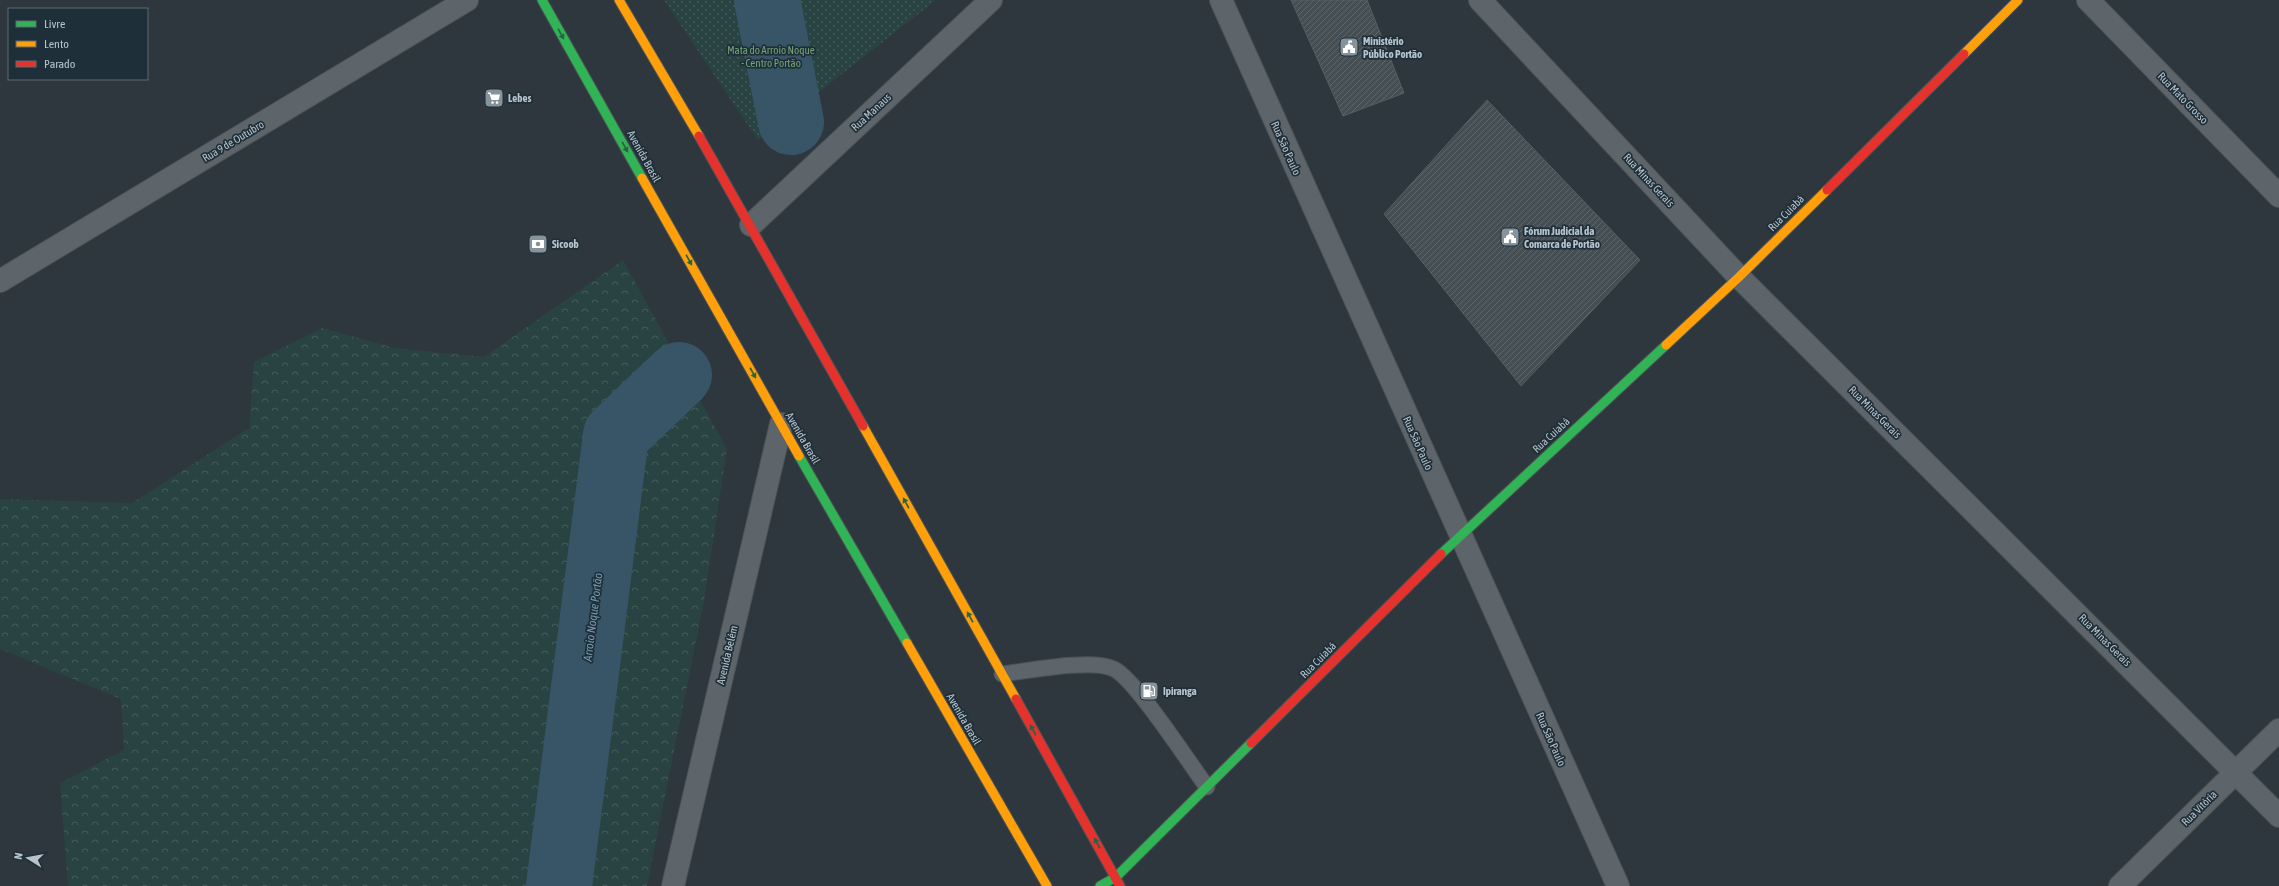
<svg xmlns="http://www.w3.org/2000/svg" width="2279" height="886" font-family="'Asap Condensed',sans-serif">
  <style>
    .forest { fill: url(#forest-crowns) }
    .park { fill: url(#park-dots) }
    .lines { fill: none; stroke-linecap: round; stroke-linejoin: round }
    .river { stroke: #385567; stroke-width: 66 }
    .building { fill: url(#building-hatch); stroke: #555e65 }
    .lane-casing { stroke: #4c5357; stroke-width: 17 }
    .street-casing { stroke: #4c5357; stroke-width: 24 }
    .fast-casing { stroke: #4c5357; stroke-width: 11 }
    .slow-casing { stroke: #4c5357; stroke-width: 11 }
    .jam-casing { stroke: #4c5357; stroke-width: 11 }
    .lane { stroke: #5e656a; stroke-width: 15 }
    .street { stroke: #5e656a; stroke-width: 22 }
    .fast { stroke: #30b455; stroke-width: 9 }
    .slow { stroke: #ff9f0a; stroke-width: 9 }
    .jam { stroke: #e5322d; stroke-width: 9 }
    .oneway { fill: #266444 }
    .labels { text-anchor: middle; stroke-width: 3.5; stroke-linejoin: round; paint-order: stroke }
    .poi-label { font-size: 11px; font-weight: bold; fill: #b8c4cd; stroke: #1f2f39; text-anchor: start }
    .park-label { font-size: 11px; fill: #75a477; stroke: #1f2f39 }
    .street-label { font-size: 11px; fill: #b8c4cd; stroke: #1f2f39 }
    .water-label { font-size: 12px; font-style: italic; fill: #779bb1; stroke: #1f2f39 }
  </style>
  <defs>
    <pattern id="forest-crowns" width="20" height="18" patternUnits="userSpaceOnUse"><rect width="20" height="18" fill="#294342"/><path d="M2 6a3 3 0 1 1 6 0M12 15a3 3 0 1 1 6 0" fill="none" stroke="#465c5c"/></pattern>
    <pattern id="park-dots" width="8" height="8" patternUnits="userSpaceOnUse"><rect width="8" height="8" fill="#294342"/><path d="M2 2h.1M6 6h.1" fill="none" stroke="#465c5c" stroke-width="1.8" stroke-linecap="round"/></pattern>
    <pattern id="building-hatch" width="6" height="6" patternUnits="userSpaceOnUse"><rect width="6" height="6" fill="#454e53"/><path d="M-1 1l2-2M0 6l6-6M5 7l2-2" fill="none" stroke="#5e666b"/></pattern>
  </defs>
  <rect width="100%" height="100%" fill="#2d373d"/>
  <path class="forest" d="M623,260l104,189 -23,152 -57,285h-579l-8,-103 64,-33 -3,-51 -121,-50v-150l132,4 117,-75 5,-66 68,-34 73,20 89,9z"/>
  <path class="park" d="M664,0h272l-178,140z"/>
  <g class="lines">
    <g class="river">
      <path d="M767,0l24,122"/>
      <path d="M559,886l57,-451 63,-60"/>
    </g>
  </g>
  <g class="building">
    <path d="M1291,0h76l37,93 -61,23z"/>
    <path d="M1487,100l153,160 -119,126 -137,-172z"/>
  </g>
  <g class="lines">
    <g class="lane-casing">
      <path id="lane" d="M1002,674c25,-3 91,-16 112,-5 21,10 76,95 93,118"/>
    </g>
    <g class="street-casing">
      <g id="street">
        <path d="M1221,0l397,886"/>
        <path d="M1480,0l259,277 540,539"/>
        <path d="M2088,0l191,196"/>
        <path d="M751,225l240,-225"/>
        <path d="M0,281l467,-281"/>
        <path d="M673,886l108,-462"/>
        <path d="M2120,886l159,-156"/>
      </g>
    </g>
    <g class="fast-casing">
      <g id="fast">
        <path d="M542,0l100,178"/>
        <path d="M799,456l108,187"/>
        <path d="M1441,554l225,-209"/>
        <path d="M1100,886l16,-9 135,-134"/>
      </g>
    </g>
    <g class="slow-casing">
      <g id="slow">
        <path d="M619,0l80,136"/>
        <path d="M1964,54l54,-54"/>
        <path d="M642,178l157,278"/>
        <path d="M1666,345l73,-68 88,-87"/>
        <path d="M863,426l153,273"/>
        <path d="M907,643l140,243"/>
      </g>
    </g>
    <g class="jam-casing">
      <g id="jam">
        <path d="M699,136l164,290"/>
        <path d="M1827,190l137,-136"/>
        <path d="M1016,699l104,187"/>
        <path d="M1251,743l190,-189"/>
      </g>
    </g>
    <use href="#lane" class="lane"/>
    <use href="#street" class="street"/>
    <use href="#fast" class="fast"/>
    <use href="#slow" class="slow"/>
    <use href="#jam" class="jam"/>
  </g>
  <defs><path id="oneway-solid" d="M-6-.8H1V-3.2L6.5 0L1 3.2V.8H-6Z"/></defs>
  <g class="oneway">
    <use href="#oneway-solid" transform="translate(561 34) rotate(61)"/>
    <use href="#oneway-solid" transform="translate(625 147) rotate(61)"/>
    <use href="#oneway-solid" transform="translate(689 260) rotate(61)"/>
    <use href="#oneway-solid" transform="translate(753 373) rotate(61)"/>
    <use href="#oneway-solid" transform="translate(906 503) rotate(-119)"/>
    <use href="#oneway-solid" transform="translate(970 617) rotate(-119)"/>
    <use href="#oneway-solid" transform="translate(1033 730) rotate(-119)"/>
    <use href="#oneway-solid" transform="translate(1097 843) rotate(-119)"/>
  </g>
  <defs>
    <g id="civic-square" transform="scale(1)"><rect x="-9" y="-9" width="18" height="18" rx="4" fill="#87939b" stroke="#1f2f39"/><path d="M-.6-6.5H3V-4.5H.6V-3L4-1V1h2V6H-6V1h2V-1L-.6-3ZM-1.2 2.5V6h2.4V2.5Z" fill="#fff"/></g>
    <g id="supermarket-square" transform="scale(1)"><rect x="-9" y="-9" width="18" height="18" rx="4" fill="#87939b" stroke="#1f2f39"/><path d="M-6-5.5h2.5l.6 2H6L4.5 2H-2.5L-4.4-4H-6ZM-1.5 3.2a1.3 1.3 0 1 0 .1 0ZM3 3.2a1.3 1.3 0 1 0 .1 0Z" fill="#fff"/></g>
    <g id="bank-square" transform="scale(1)"><rect x="-9" y="-9" width="18" height="18" rx="4" fill="#87939b" stroke="#1f2f39"/><path d="M-6-4H6V4H-6ZM0-2.3a2.3 2.3 0 1 0 0 4.6a2.3 2.3 0 1 0 0-4.6Z" fill="#fff"/></g>
    <g id="fuel-square" transform="scale(1)"><rect x="-9" y="-9" width="18" height="18" rx="4" fill="#87939b" stroke="#1f2f39"/><path d="M-5.5-6h7V0h2V4h1.3V-2.5L3-4.5l.8-.8L6-3V5H2.5V1h-1V6h-7ZM-4.2-4.7v3.2H.2V-4.7Z" fill="#fff"/></g>
  </defs>
  <g fill-rule="evenodd">
    <use href="#civic-square" x="1349" y="47"/>
    <use href="#supermarket-square" x="494" y="98"/>
    <use href="#civic-square" x="1510" y="237"/>
    <use href="#bank-square" x="538" y="244"/>
    <use href="#fuel-square" x="1149" y="691"/>
  </g>
  <g class="labels">
    <g class="poi-label">
      <text x="1363" y="45">Ministério<tspan x="1363" dy="13">Público Portão</tspan></text>
      <text x="508" y="102">Lebes</text>
      <text x="1524" y="235">Fórum Judicial da<tspan x="1524" dy="13">Comarca de Portão</tspan></text>
      <text x="552" y="248">Sicoob</text>
      <text x="1163" y="695">Ipiranga</text>
    </g>
    <g class="park-label">
      <text x="771" y="54">Mata do Arroio Noque<tspan x="771" dy="13">- Centro Portão</tspan></text>
    </g>
    <g class="street-label">
      <text transform="translate(2183 98) rotate(46)" y="4">Rua Mato Grosso</text>
      <text transform="translate(871 112) rotate(-43)" y="4">Rua Manaus</text>
      <text transform="translate(233 141) rotate(-31)" y="4">Rua 9 de Outubro</text>
      <text transform="translate(1286 148) rotate(66)" y="4">Rua São Paulo</text>
      <text transform="translate(644 156) rotate(61)" y="4">Avenida Brasil</text>
      <text transform="translate(1649 180) rotate(47)" y="4">Rua Minas Gerais</text>
      <text transform="translate(1786 213) rotate(-45)" y="4">Rua Cuiabá</text>
      <text transform="translate(1875 412) rotate(45)" y="4">Rua Minas Gerais</text>
      <text transform="translate(1551 435) rotate(-43)" y="4">Rua Cuiabá</text>
      <text transform="translate(803 438) rotate(60)" y="4">Avenida Brasil</text>
      <text transform="translate(1418 443) rotate(66)" y="4">Rua São Paulo</text>
      <text transform="translate(2105 640) rotate(45)" y="4">Rua Minas Gerais</text>
      <text transform="translate(727 655) rotate(-77)" y="4">Avenida Belém</text>
      <text transform="translate(1318 660) rotate(-45)" y="4">Rua Cuiabá</text>
      <text transform="translate(964 719) rotate(60)" y="4">Avenida Brasil</text>
      <text transform="translate(1551 739) rotate(66)" y="4">Rua São Paulo</text>
      <text transform="translate(2199 808) rotate(-45)" y="4">Rua Vitória</text>
    </g>
    <g class="water-label">
      <text transform="translate(593 617) rotate(-83)" y="4">Arroio Noque Portão</text>
    </g>
  </g>
  <rect x="8" y="8" width="140" height="72" fill="#1f2f39" stroke="#5c6b74"/>
  <rect x="16" y="21" width="20" height="6" fill="#30b455" stroke="#5c6b74"/>
  <text x="44" y="28" font-size="12" fill="#b8c4cd">Livre</text>
  <rect x="16" y="41" width="20" height="6" fill="#ff9f0a" stroke="#5c6b74"/>
  <text x="44" y="48" font-size="12" fill="#b8c4cd">Lento</text>
  <rect x="16" y="61" width="20" height="6" fill="#e5322d" stroke="#5c6b74"/>
  <text x="44" y="68" font-size="12" fill="#b8c4cd">Parado</text>
  <g transform="translate(28 858) rotate(281)" stroke="#1f2f39" stroke-width="3" paint-order="stroke">
  <path d="M0-3L7 15L0 10L-7 15Z" fill="#b8c4cd"/>
  <text y="-6" font-size="11" font-weight="bold" text-anchor="middle" fill="#b8c4cd">N</text>
  </g>
</svg>
